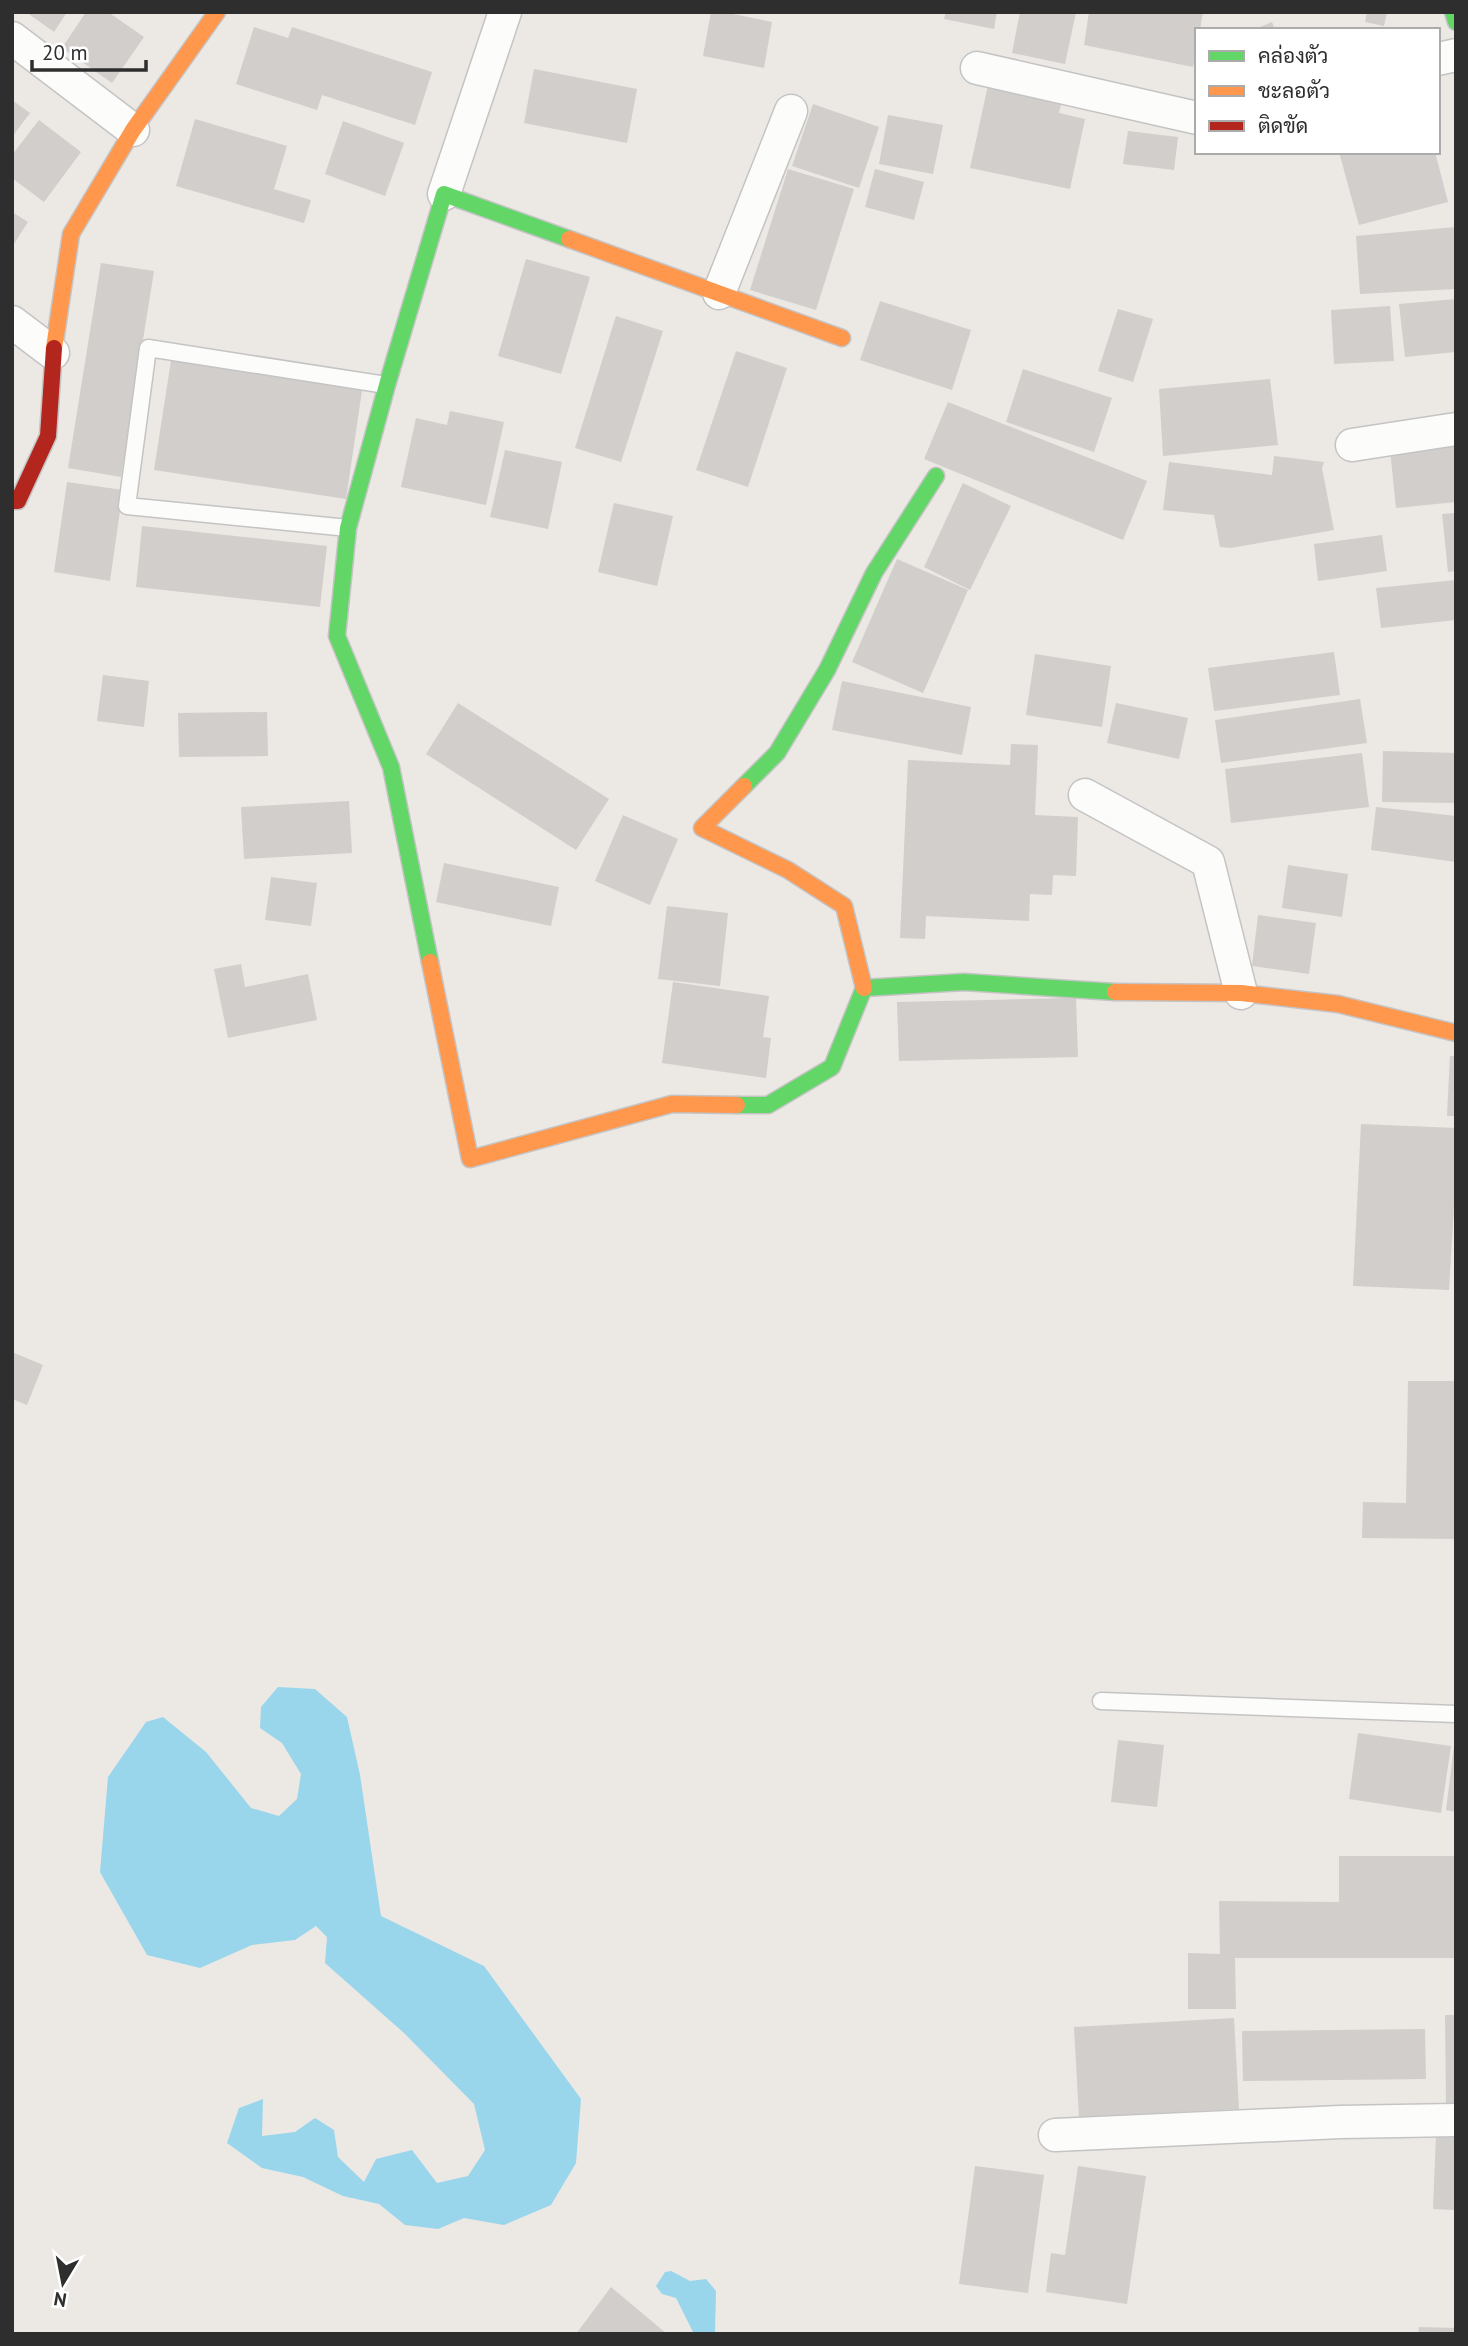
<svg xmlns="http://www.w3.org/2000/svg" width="1468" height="2346" font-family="'PT Sans',Sarabun,sans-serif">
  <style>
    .water { fill: #99d6ec }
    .building { fill: #d1cecb }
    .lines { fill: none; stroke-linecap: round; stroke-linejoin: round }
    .lane-casing { stroke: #c5c4c5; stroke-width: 19 }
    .street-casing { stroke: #c5c4c5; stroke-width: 35 }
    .fast-casing { stroke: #c5c4c5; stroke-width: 19 }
    .slow-casing { stroke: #c5c4c5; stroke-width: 19 }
    .jam-casing { stroke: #c5c4c5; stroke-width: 19 }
    .lane { stroke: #fcfcfb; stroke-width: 16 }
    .street { stroke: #fcfcfb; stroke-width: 32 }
    .fast { stroke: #63d668; stroke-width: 16 }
    .slow { stroke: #ff974d; stroke-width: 16 }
    .jam { stroke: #b3261e; stroke-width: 16 }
  </style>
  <rect width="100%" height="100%" fill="#ece8e4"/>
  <g class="water">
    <path d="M278,1687l37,2 32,28 13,58 21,141 103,50 97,133 -5,64 -25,42 -47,20 -40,-7 -26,11 -33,-4 -26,-21 -36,-8 -40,-19 -41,-9 -35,-25 12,-35 24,-9 -1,37 33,-4 20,-14 19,12 4,27 26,25 12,-23 36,-9 25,33 31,-7 17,-26 -11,-46 -70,-71 -79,-70 2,-26 -11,-11 -21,14 -43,5 -52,23 -53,-13 -47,-83 8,-95 38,-55 17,-5 43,35 45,56 28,8 18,-17 4,-25 -19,-31 -22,-15 1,-21z"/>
    <path d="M671,2271l19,10 16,-2 10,12 -1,41 -21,2 -18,-36 -14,-4 -6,-8 9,-14z"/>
  </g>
  <g class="building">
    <path d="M26,12h41l-13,20z"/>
    <path d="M86,12h22l36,25 -32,46 -50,-35z"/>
    <path d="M711,12h12l49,10 -8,46 -61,-12z"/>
    <path d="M946,12h51l-3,17 -50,-10z"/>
    <path d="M1020,12h56l-11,52 -53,-11z"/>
    <path d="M1089,12h114l-3,18h-3v16l-4,21 -109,-22z"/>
    <path d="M1367,12h20l-3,14 -19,-4z"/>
    <path d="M1272,22l3,8h-22z"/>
    <path d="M254,27l34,11 4,-11 140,45 -17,53 -93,-30 -5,15 -81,-26z"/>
    <path d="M534,69l103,20 -10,54 -103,-20z"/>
    <path d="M988,85l74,15 -3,13 26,6 -15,70 -100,-21z"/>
    <path d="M12,100l18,13 -18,24z"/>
    <path d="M813,104l66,23 -20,61 -67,-22z"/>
    <path d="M888,115l55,10 -10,49 -54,-10z"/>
    <path d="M195,119l92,27 -13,43 37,11 -7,23 -128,-37z"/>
    <path d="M39,120l42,32 -37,50 -32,-24v-23z"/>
    <path d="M343,121l61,22 -19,53 -60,-22z"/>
    <path d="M1128,131l50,6 -4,33 -51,-6z"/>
    <path d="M1339,152h96l13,50 -89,23z"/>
    <path d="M788,169l66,20 -38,121 -66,-20z"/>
    <path d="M875,169l49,13 -10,38 -49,-13z"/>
    <path d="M12,212l16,10 -16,25z"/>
    <path d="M1456,227v62l-96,5 -4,-58z"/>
    <path d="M526,259l64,18 -29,97 -63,-18z"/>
    <path d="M101,263l53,8 -33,206 -53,-9z"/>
    <path d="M1456,299v53l-51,5 -6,-53z"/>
    <path d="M880,301l91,29 -19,60 -92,-30z"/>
    <path d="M1390,306l4,55 -60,3 -3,-54z"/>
    <path d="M1118,309l35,10 -20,63 -35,-11z"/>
    <path d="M616,316l47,15 -42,131 -46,-14z"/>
    <path d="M736,351l51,17 -39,119 -52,-17z"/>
    <path d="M172,354l191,30 -17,115 -192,-29z"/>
    <path d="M1023,369l89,29 -18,54 -88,-30z"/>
    <path d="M1270,379l8,66 -115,11 -4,-67z"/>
    <path d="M948,402l199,79 -24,59 -199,-81z"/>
    <path d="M450,411l54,11 -18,83 -85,-18 15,-69 31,7z"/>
    <path d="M1456,443v59l-60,6 -6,-58z"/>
    <path d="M505,450l57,12 -14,67 -58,-12z"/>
    <path d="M1274,456l50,6 -2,6 12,62 -103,18 -11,-1 -6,-32 -51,-5 6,-48 103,13z"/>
    <path d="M67,482l56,8 -13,91 -56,-9z"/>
    <path d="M963,483l48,23 -41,84 -46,-23z"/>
    <path d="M614,503l59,13 -16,70 -59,-14z"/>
    <path d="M1456,513v58l-8,1 -6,-58z"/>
    <path d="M142,526l185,20 -7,61 -184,-20z"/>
    <path d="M1382,535l5,36 -69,10 -4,-37z"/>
    <path d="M897,559l71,31 -45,103 -71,-31z"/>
    <path d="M1456,580v40l-75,8 -5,-40z"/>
    <path d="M1334,652l6,43 -126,16 -6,-43z"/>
    <path d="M1035,654l76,12 -9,61 -76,-12z"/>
    <path d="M103,675l46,6 -5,46 -47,-6z"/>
    <path d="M842,681l129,26 -9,48 -130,-25z"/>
    <path d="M1360,699l7,44 -146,20 -6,-43z"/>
    <path d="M458,703l151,96 -33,51 -150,-96z"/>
    <path d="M1116,703l72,15 -9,41 -72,-16z"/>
    <path d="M267,712l1,44 -89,1 -1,-44z"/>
    <path d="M1011,744l27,1 -3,70 43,2 -2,59 -23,-1 -1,20 -22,-1 -1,27 -103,-5 -1,23 -25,-1 8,-178 102,5z"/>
    <path d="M1383,751l73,2v50l-74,-1z"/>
    <path d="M1362,753l7,54 -138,16 -6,-54z"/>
    <path d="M349,801l3,52 -108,6 -3,-52z"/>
    <path d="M1376,807l80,9v46l-85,-12z"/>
    <path d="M623,815l55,24 -28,66 -55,-24z"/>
    <path d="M444,863l115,24 -8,39 -115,-24z"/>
    <path d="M1288,865l60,9 -6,43 -60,-9z"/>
    <path d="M271,877l46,6 -6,43 -46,-6z"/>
    <path d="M667,906l61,7 -8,73 -62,-7z"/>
    <path d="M1258,915l58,8 -7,51 -57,-8z"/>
    <path d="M241,964l4,23 63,-13 9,46 -89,18 -14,-69z"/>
    <path d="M673,982l96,14 -6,41 8,1 -5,40 -104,-15z"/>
    <path d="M1076,998l2,59 -179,4 -2,-59z"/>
    <path d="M1450,1056h6v60h-9z"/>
    <path d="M1361,1124l95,4v45l-7,117 -96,-4z"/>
    <path d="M12,1352l31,13 -16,40 -15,-6z"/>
    <path d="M1408,1381h48v158l-94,-1 1,-36 43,1z"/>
    <path d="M1358,1733l93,13 -10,67 -92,-14z"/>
    <path d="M1118,1740l46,5 -7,62 -46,-5z"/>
    <path d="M1454,1746l2,1v65l-10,-2z"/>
    <path d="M1339,1856h117v102h-221l1,51h-48v-56l32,1 -1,-53 120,1z"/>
    <path d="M1445,2015h11v91h-10z"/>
    <path d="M1234,2018l5,91 -160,8 -5,-90z"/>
    <path d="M1425,2029l1,50 -183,2 -1,-50z"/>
    <path d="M1436,2134l20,1v75l-23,-1z"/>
    <path d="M975,2166l69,9 -16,118 -69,-9z"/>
    <path d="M1078,2166l68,10 -19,128 -81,-12 5,-39 14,2z"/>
    <path d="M611,2287l56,47h-91z"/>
    <path d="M1419,2327l37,1v6h-38z"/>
  </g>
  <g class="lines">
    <g class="lane-casing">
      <g id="lane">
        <path d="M348,528l-221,-22 21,-158 238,37"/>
        <path d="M1101,1701l355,13"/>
      </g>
    </g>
    <g class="street-casing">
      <g id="street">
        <path d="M12,38l121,92"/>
        <path d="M1438,59l18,-4"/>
        <path d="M977,68l220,50"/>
        <path d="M444,194l61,-182"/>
        <path d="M719,293l72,-182"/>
        <path d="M12,322l41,31"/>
        <path d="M1352,445l104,-16"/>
        <path d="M1085,795l123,67 33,131"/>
        <path d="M1055,2135l285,-13 116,-2"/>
      </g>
    </g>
    <g class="fast-casing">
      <g id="fast">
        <path d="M1453,12l3,10"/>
        <path d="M744,786l33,-33 50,-83 47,-97 62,-97"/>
        <path d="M430,962l-39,-195 -54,-131 11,-108 39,-143 57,-191 125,45"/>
        <path d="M737,1105h31l64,-38 32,-79 100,-6 151,10"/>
      </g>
    </g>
    <g class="slow-casing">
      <g id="slow">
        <path d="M569,239l273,99"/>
        <path d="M54,348l17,-114 62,-104 84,-118"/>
        <path d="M744,786l-42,42 86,42 56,36 20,82"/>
        <path d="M430,962l40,197 202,-55 65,1"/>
        <path d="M1115,992l126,1 97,11 118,29"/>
      </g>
    </g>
    <g class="jam-casing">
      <path id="jam" d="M12,501h6l30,-65 6,-88"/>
    </g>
    <use href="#lane" class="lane"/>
    <use href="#street" class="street"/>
    <use href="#fast" class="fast"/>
    <use href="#slow" class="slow"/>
    <use href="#jam" class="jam"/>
  </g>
  <rect width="1468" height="2346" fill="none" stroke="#2e2e2e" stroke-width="28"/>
  <rect x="1195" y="28" width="245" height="126" fill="#ffffff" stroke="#ababab" stroke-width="2"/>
  <rect x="1209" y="51" width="35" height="10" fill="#63d668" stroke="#ababab" stroke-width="2"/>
  <text x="1258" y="63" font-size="21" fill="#2e2e2e">คล่องตัว</text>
  <rect x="1209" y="86" width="35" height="10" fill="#ff974d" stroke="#ababab" stroke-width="2"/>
  <text x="1258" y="98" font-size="21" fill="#2e2e2e">ชะลอตัว</text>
  <rect x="1209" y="121" width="35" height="10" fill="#b3261e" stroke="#ababab" stroke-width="2"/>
  <text x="1258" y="133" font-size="21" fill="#2e2e2e">ติดขัด</text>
  <g transform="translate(63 2283) rotate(190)" stroke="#ffffff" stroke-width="5" paint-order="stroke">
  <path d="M0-5L12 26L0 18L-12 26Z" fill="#2e2e2e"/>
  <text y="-10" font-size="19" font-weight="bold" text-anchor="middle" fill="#2e2e2e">N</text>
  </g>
  <path d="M32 60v10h114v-10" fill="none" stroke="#2e2e2e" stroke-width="3.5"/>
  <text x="42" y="60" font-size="21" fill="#2e2e2e" stroke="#ffffff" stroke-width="5" paint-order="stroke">20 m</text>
</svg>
